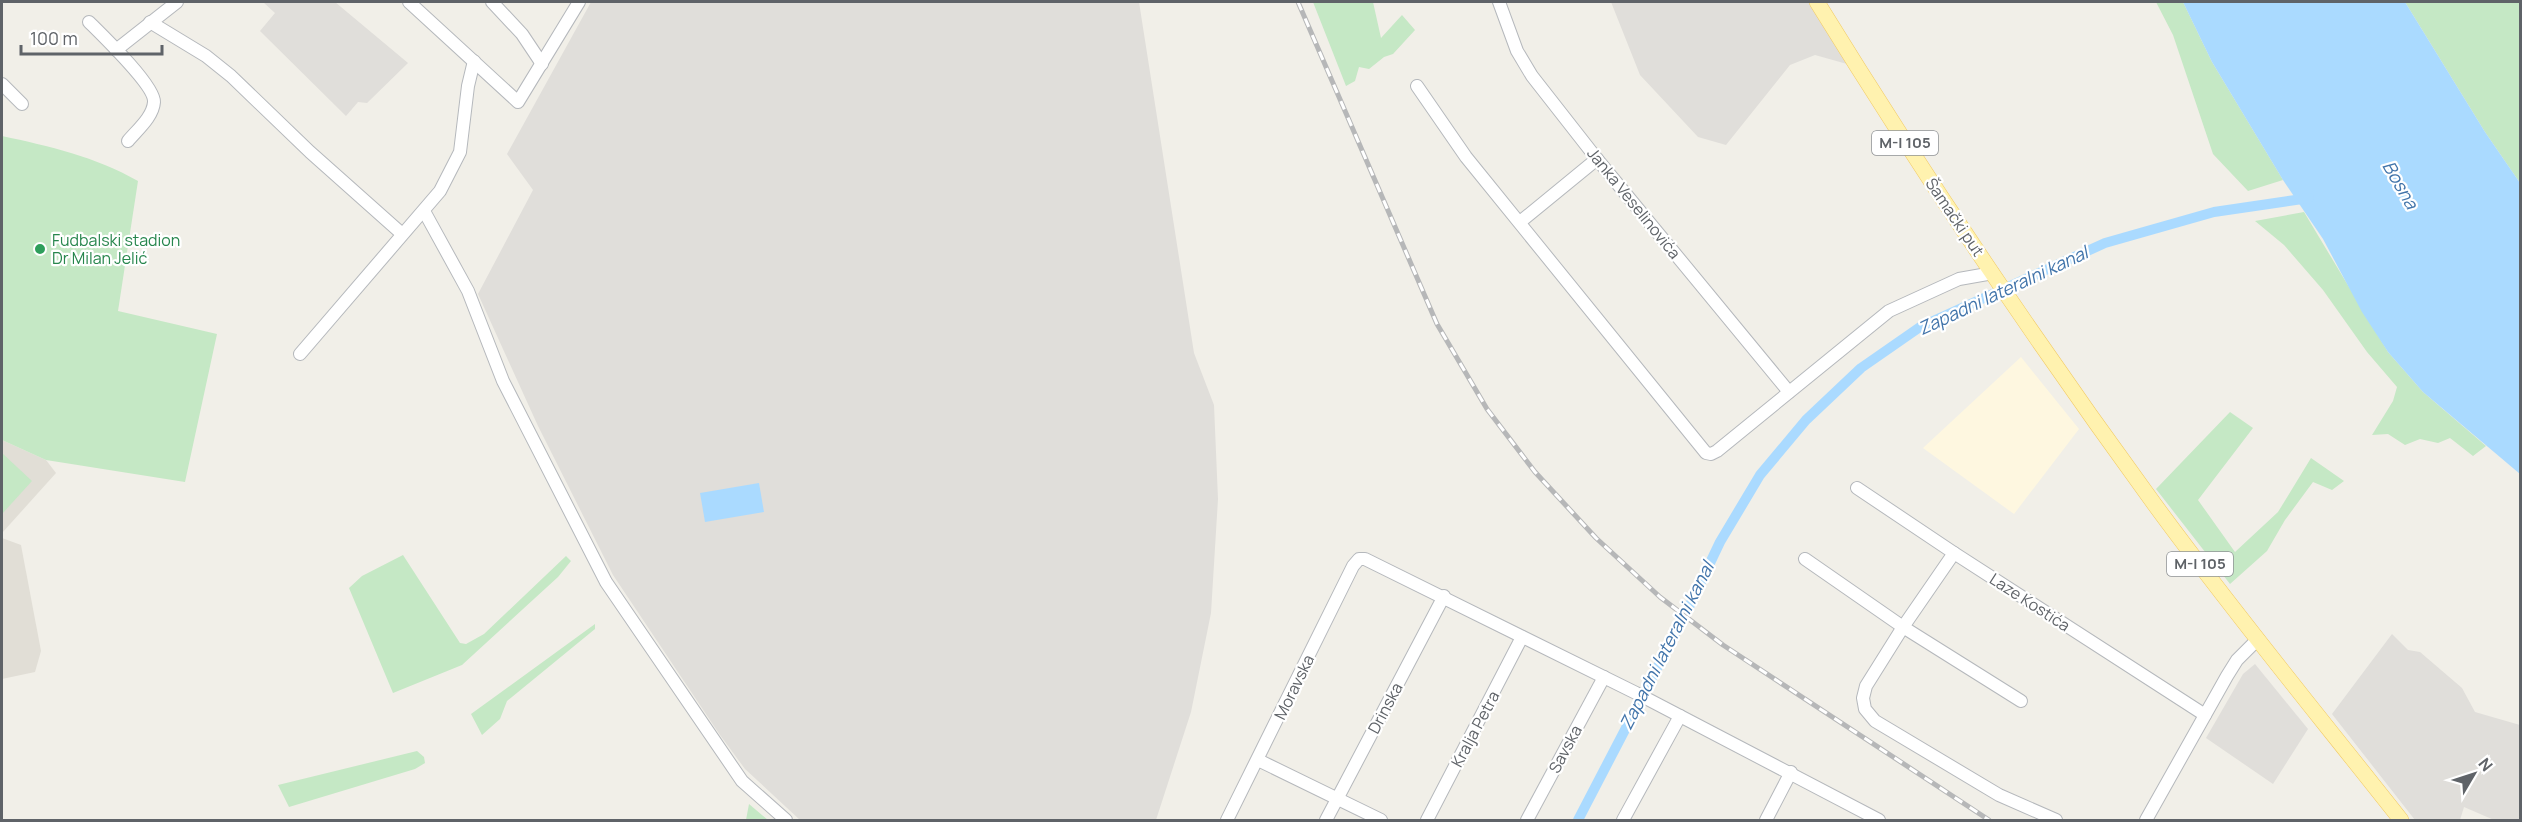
<svg xmlns="http://www.w3.org/2000/svg" width="2522" height="822" font-family="Manrope,sans-serif">
  <style>
    .commercial { fill: #fef7e0 }
    .industrial { fill: #e0deda }
    .education { fill: #e1ded6 }
    .green { fill: #c5e8c5 }
    .water { fill: #aadaff }
    .lines { fill: none; stroke-linecap: round; stroke-linejoin: round }
    .canal { stroke: #aadaff; stroke-width: 10 }
    .minor-casing { stroke: #b5b8bc; stroke-width: 14 }
    .major-casing { stroke: #f2c960; stroke-width: 16 }
    .minor { stroke: #fff; stroke-width: 12 }
    .major { stroke: #fff2af; stroke-width: 15 }
    .rail-casing { stroke: #b6b7b8; stroke-width: 5 }
    .rail { stroke: #fff; stroke-width: 3; stroke-dasharray: 9; stroke-linecap: butt }
    .leisure-dot { fill: #2e9e5b; stroke: #fff; stroke-width: 2 }
    .labels { text-anchor: middle; stroke-width: 4.5; stroke-linejoin: round; paint-order: stroke }
    .shield { fill: #fff; stroke: #8f9295; stroke-width: 1.5 }
    .shield-label { font-size: 15px; font-weight: bold; fill: #5f6368 }
    .street-label { font-size: 16px; fill: #5f6368; stroke: #fff }
    .leisure-label { font-size: 16px; fill: #27864d; stroke: #fff; text-anchor: start }
    .water-label { font-size: 18px; font-style: italic; fill: #4174aa; stroke: #fff }
  </style>
  <rect width="100%" height="100%" fill="#f1efe8"/>
  <path class="commercial" d="M2021,357l58,72 -65,85 -91,-66z"/>
  <g class="industrial">
    <path d="M263,2h72l73,61 -41,40 -9,-1 -12,14 -86,-85 15,-18z"/>
    <path d="M591,2h548l55,351 20,52 4,94 -7,114 -20,99 -35,108h-356l-55,-51 -25,-34 -107,-160 -75,-149 -60,-132 55,-104 -26,-36z"/>
    <path d="M1611,2h198l38,62 -32,-9 -25,10 -64,80 -28,-8 -58,-62z"/>
    <path d="M2392,634l16,16 12,2 42,36 13,24 45,13v95h-26l-30,-13 -4,13h-45l-83,-106z"/>
    <path d="M2255,664l53,65 -35,55 -67,-46 37,-64z"/>
  </g>
  <g class="education">
    <path d="M2,440l44,20 10,13 -54,60z"/>
    <path d="M2,538l19,7 20,106 -6,21 -33,7z"/>
  </g>
  <g class="green">
    <path d="M1313,2h60l8,36 21,-23 13,15 -22,24 -9,3 -15,12 -10,-2 -4,14 -9,5z"/>
    <path d="M2156,2h27l29,60 71,118 -35,11 -35,-37 -40,-119z"/>
    <path d="M2405,2h115v181l-35,-51z"/>
    <path d="M2,136c47,10 94,21 136,45l-20,130 99,23 -32,148 -139,-22 -44,-20z"/>
    <path d="M2304,212l84,140 35,40 63,54 -13,10 -23,-18 -12,5 -18,-4 -15,6 -17,-11 -16,1 21,-34 4,-14 -30,-35 -44,-62 -39,-45 -29,-24z"/>
    <path d="M2230,412l23,16 -55,72 37,52 43,-40 33,-54 33,23 -12,9 -19,-8 -28,38 -18,31 -37,33 -74,-95z"/>
    <path d="M2,453l30,28 -30,33z"/>
    <path d="M403,555l57,88 6,1 18,-10 82,-78 5,5 -13,16 -96,88 -69,28 -44,-105 13,-12z"/>
    <path d="M595,624v5l-88,72 -7,18 -18,16 -11,-21z"/>
    <path d="M417,751l7,6 1,6 -10,6 -126,38 -11,-22z"/>
    <path d="M749,804l19,16h-22z"/>
  </g>
  <g class="water">
    <path d="M2183,2h222l80,130 35,51v291l-97,-82 -35,-40 -26,-40 -39,-73 -40,-59 -71,-118z"/>
    <path d="M759,483l5,29 -59,10 -5,-29z"/>
  </g>
  <g class="lines">
    <path class="canal" d="M1578,820l112,-215 30,-63 40,-67 46,-55 55,-52 59,-41 185,-84 109,-31 95,-14"/>
    <g class="minor-casing">
      <g id="minor">
        <path d="M409,2l109,100 61,-100"/>
        <path d="M492,2l30,32 20,30"/>
        <path d="M1499,2l18,49 15,25 65,83 192,233"/>
        <path d="M89,22c13,13 66,64 65,80 -1,15 -17,28 -26,39"/>
        <path d="M150,22l56,34 25,20 79,76 91,81"/>
        <path d="M116,50l61,-48"/>
        <path d="M2,84l20,20"/>
        <path d="M1417,86l49,71 240,296 5,1 6,-3 172,-140 70,-32 34,-6"/>
        <path d="M424,211l44,80 35,90 103,201 136,199 44,39"/>
        <path d="M1520,222l77,-63"/>
        <path d="M300,354l140,-163 20,-39 8,-66 6,-25"/>
        <path d="M1857,488l97,65 251,162"/>
        <path d="M1954,553l-51,74 -37,59 -3,12 2,11 10,12 124,74 57,25"/>
        <path d="M1805,559l98,68 118,74"/>
        <path d="M1258,760l123,60"/>
        <path d="M1227,820l126,-254 6,-7h6l271,134 243,127"/>
        <path d="M1326,820l118,-224"/>
        <path d="M1427,820l95,-183"/>
        <path d="M1527,820l77,-143"/>
        <path d="M1623,820l57,-104"/>
        <path d="M1766,820l25,-48"/>
        <path d="M2146,820l81,-144 10,-16 20,-20"/>
      </g>
    </g>
    <g class="major-casing">
      <path id="major" d="M1817,2c106,172 219,340 338,503 79,108 164,211 246,315"/>
    </g>
    <use href="#minor" class="minor"/>
    <use href="#major" class="major"/>
    <g class="rail-casing">
      <path id="rail" d="M1298,2l139,322 50,85 48,63 61,66 64,59 63,48 266,175"/>
    </g>
    <use href="#rail" class="rail"/>
  </g>
  <circle class="leisure-dot" cx="40" cy="249" r="6"/>
  <g class="labels">
    <g class="shield">
      <rect x="1872" y="131" width="66" height="24" rx="4.5"/>
      <rect x="2167" y="552" width="66" height="24" rx="4.5"/>
    </g>
    <g class="shield-label">
      <text x="1905" y="148">M-I 105</text>
      <text x="2200" y="569">M-I 105</text>
    </g>
    <g class="street-label">
      <text transform="translate(1634 203) rotate(51)" y="6">Janka Veselinovića</text>
      <text transform="translate(1955 217) rotate(56)" y="6">Šamački put</text>
      <text transform="translate(2030 602) rotate(33)" y="6">Laze Kostića</text>
      <text transform="translate(1294 687) rotate(-64)" y="6">Moravska</text>
      <text transform="translate(1385 708) rotate(-62)" y="6">Drinska</text>
      <text transform="translate(1475 729) rotate(-62)" y="6">Kralja Petra</text>
      <text transform="translate(1565 749) rotate(-62)" y="6">Savska</text>
    </g>
    <g class="leisure-label">
      <text x="52" y="246">Fudbalski stadion<tspan x="52" dy="18">Dr Milan Jelić</tspan></text>
    </g>
    <g class="water-label">
      <text transform="translate(2400 185) rotate(60)" y="6">Bosna</text>
      <text transform="translate(2003 291) rotate(-25)" y="6">Zapadni lateralni kanal</text>
      <text transform="translate(1667 646) rotate(-63)" y="6">Zapadni lateralni kanal</text>
    </g>
  </g>
  <rect width="2522" height="822" fill="none" stroke="#5f6368" stroke-width="6"/>
  <g transform="translate(2474 774) rotate(51)" stroke="#ffffff" stroke-width="4.5" paint-order="stroke">
  <path d="M0-4.5L10 22L0 15L-10 22Z" fill="#5f6368"/>
  <text y="-9" font-size="16" font-weight="bold" text-anchor="middle" fill="#5f6368">N</text>
  </g>
  <path d="M21 45v9h141v-9" fill="none" stroke="#5f6368" stroke-width="3"/>
  <text x="30" y="45" font-size="18" fill="#5f6368" stroke="#ffffff" stroke-width="4.5" paint-order="stroke">100 m</text>
</svg>
